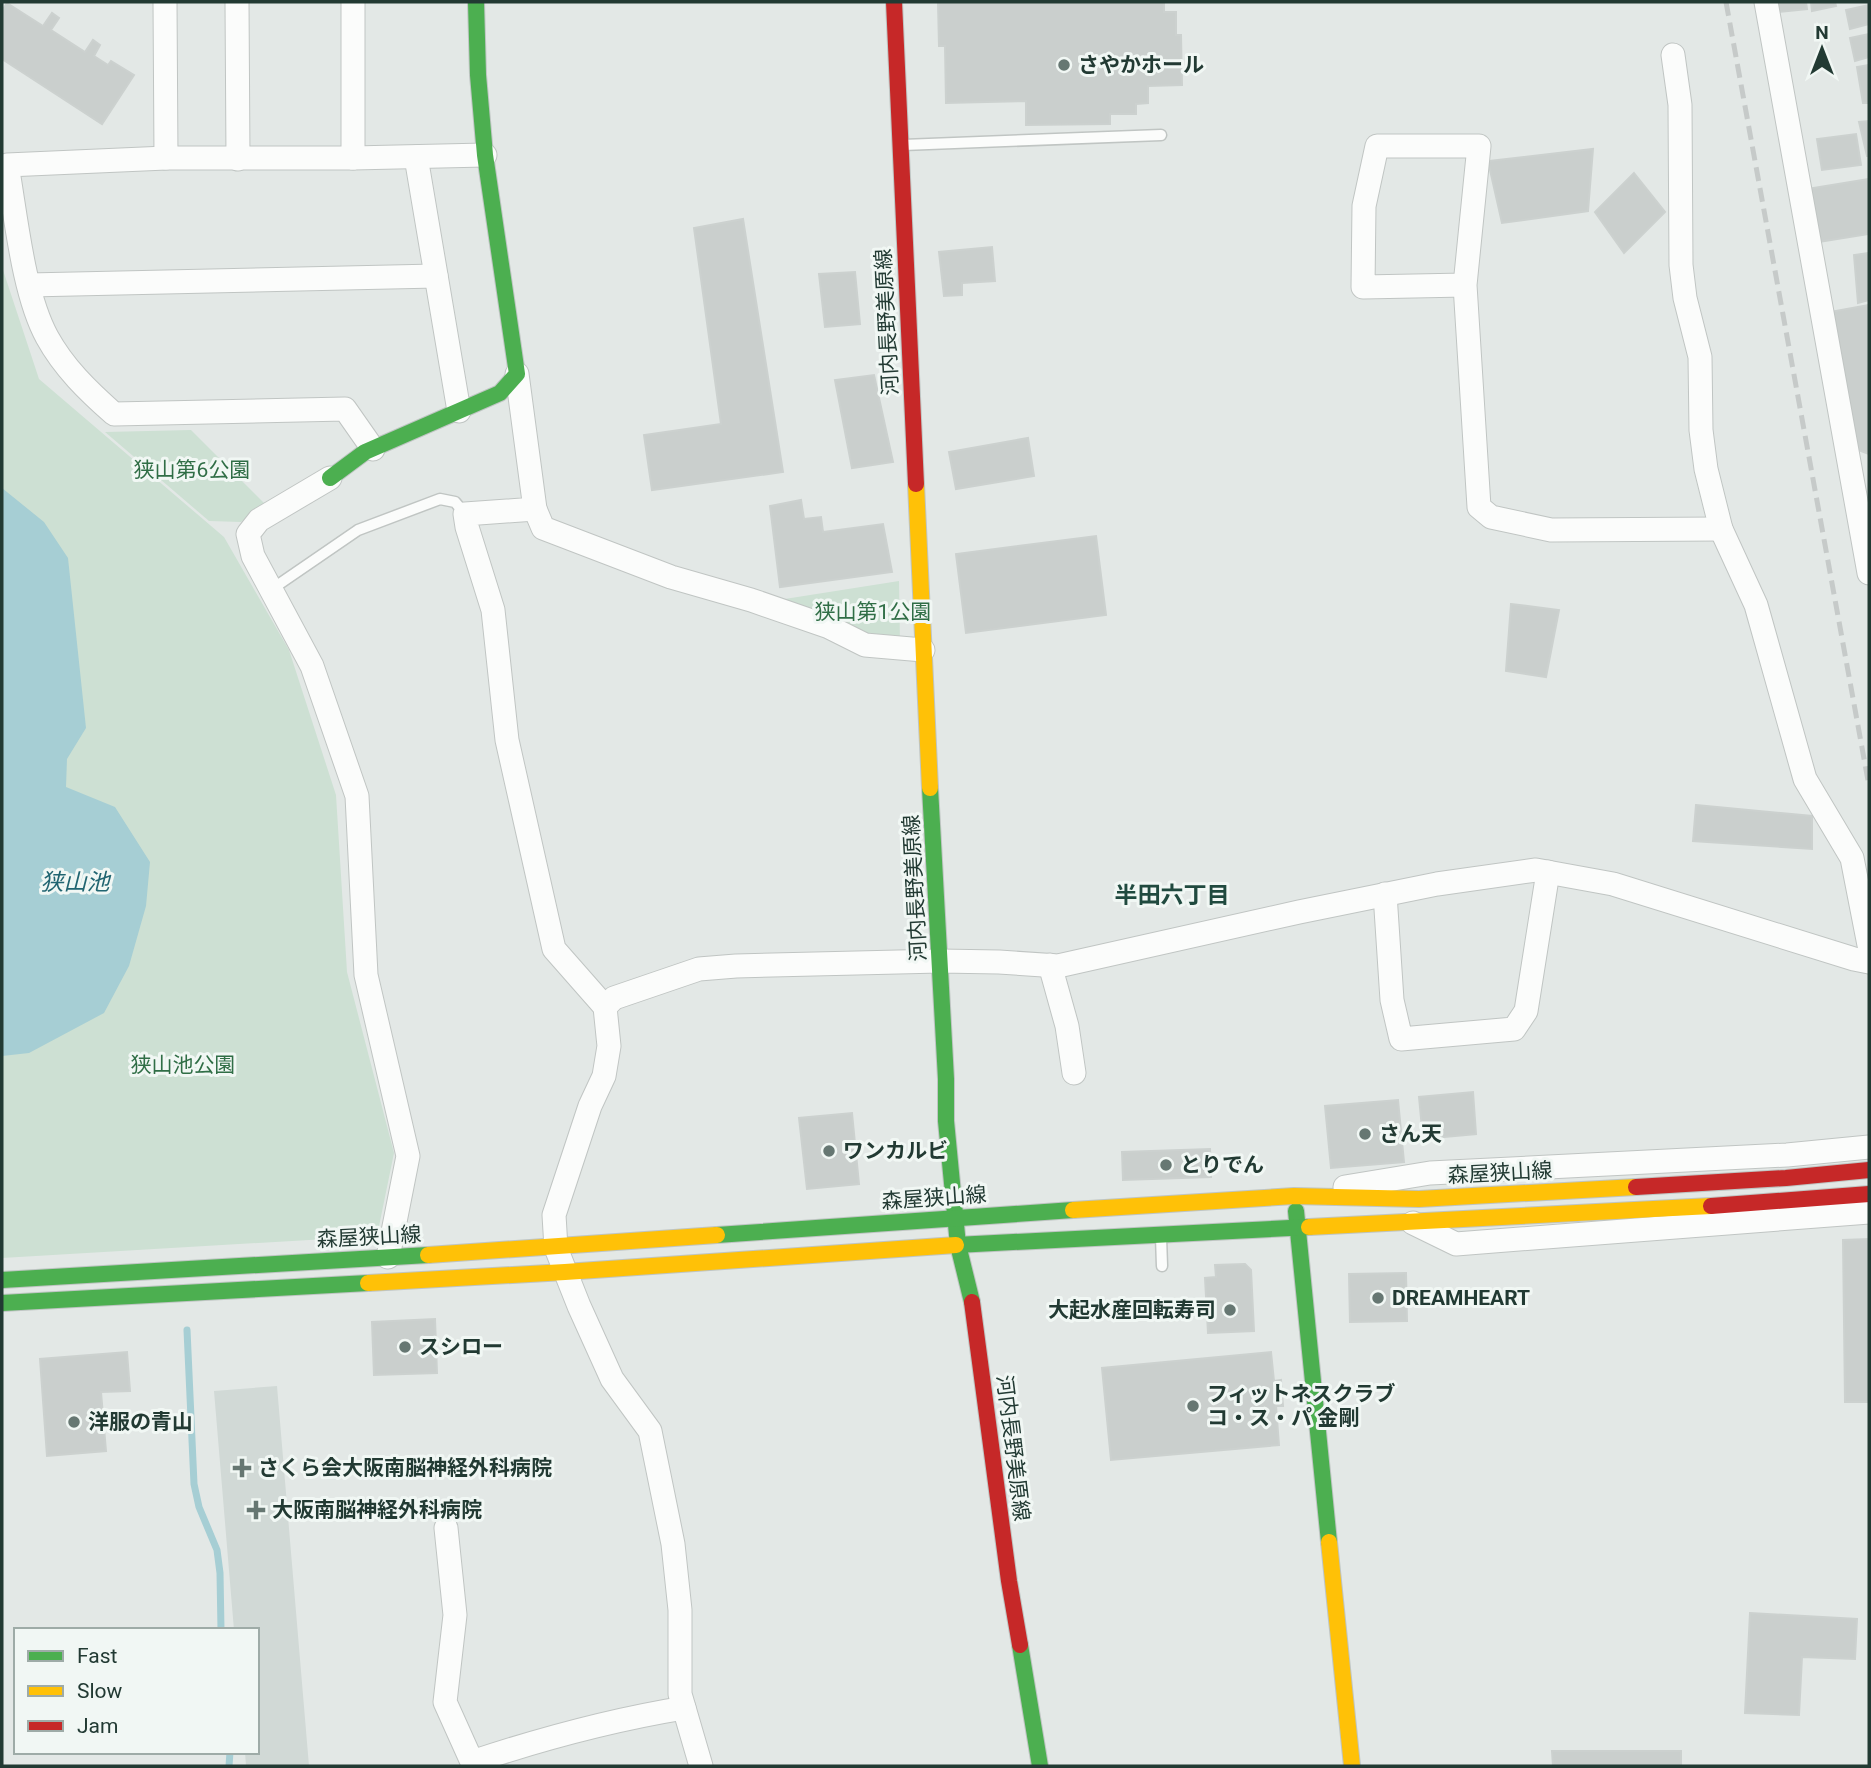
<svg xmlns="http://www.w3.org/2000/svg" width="1871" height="1768" font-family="Roboto,'Noto Sans JP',sans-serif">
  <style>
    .built { fill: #d1d9d6 }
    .green { fill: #cde0d3 }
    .water { fill: #a6ced4 }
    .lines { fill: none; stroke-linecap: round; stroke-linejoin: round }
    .stream { stroke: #a6ced4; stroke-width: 7 }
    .building { fill: #cacfcd; stroke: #ccd1cf; stroke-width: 2 }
    .lane-casing { stroke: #c0c5c3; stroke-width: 13 }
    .street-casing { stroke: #c0c5c3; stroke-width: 25 }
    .fast-casing { stroke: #bfc5c3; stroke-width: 18 }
    .slow-casing { stroke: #bfc5c3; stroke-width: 18 }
    .jam-casing { stroke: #bfc5c3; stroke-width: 18 }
    .lane { stroke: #fbfcfb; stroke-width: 10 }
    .street { stroke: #fbfcfb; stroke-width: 23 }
    .fast { stroke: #4caf50; stroke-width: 16 }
    .slow { stroke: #ffc107; stroke-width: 16 }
    .jam { stroke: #c62828; stroke-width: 16 }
    .rail { stroke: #c6cac9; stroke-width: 5; stroke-dasharray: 14 7; stroke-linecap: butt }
    .poi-dot { fill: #667772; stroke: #f1f7f4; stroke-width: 2.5 }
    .labels { text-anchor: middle; stroke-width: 6; stroke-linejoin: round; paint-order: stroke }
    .poi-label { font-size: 21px; font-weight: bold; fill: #223a33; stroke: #f1f7f4; text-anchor: start }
    .street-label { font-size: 21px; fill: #223a33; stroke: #f1f7f4 }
    .park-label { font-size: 21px; fill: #306e46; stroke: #f1f7f4 }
    .water-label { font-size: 23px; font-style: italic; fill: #216571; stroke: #f1f7f4 }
    .neighbourhood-label { font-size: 23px; font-weight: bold; fill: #204a3f; stroke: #f1f7f4 }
  </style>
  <rect width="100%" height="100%" fill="#e3e8e6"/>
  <path class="built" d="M277,1386l32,380h-63l-1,-14h12v-122h-23l-20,-239z"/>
  <g class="green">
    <path d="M2,267l37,112 185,158 65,113 47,145 11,177 47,181 -17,83 -375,22z"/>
    <path d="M191,430l74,74 -24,18 -32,-1 -104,-89z"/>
    <path d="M899,581l1,63 -28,-4 -100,-39z"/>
  </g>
  <path class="water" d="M2,488l42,34 24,36 18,170 -19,31 -1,28 49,20 35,55 -4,44 -17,60 -25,47 -75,40 -27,3z"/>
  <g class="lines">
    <g class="stream">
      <path d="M187,1330l7,154 5,23 18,43 3,23 1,57"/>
      <path d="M229,1766l1,-14"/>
    </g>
  </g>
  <g class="building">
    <path d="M938,2h226v10h12v23h5l1,50 -34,1v17l-12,1v10h-26v10l-84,1v-24l-80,2 -1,-57h-6z"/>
    <path d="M1777,2h29l1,7 -28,3z"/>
    <path d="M1811,2h24l1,4 -24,5z"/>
    <path d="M7,3l36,23 9,-13 7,5 -8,12 34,22 8,-12 7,5 -6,11 14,9 3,-4 23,14 -32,49 -100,-65v-48z"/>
    <path d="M1869,5v19l-19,5 -4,-19z"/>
    <path d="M1869,34v23l-14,4 -5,-23z"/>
    <path d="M1869,65v38h-6l-6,-36z"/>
    <path d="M1869,121v35h-2l-8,-34z"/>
    <path d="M1856,134l5,31 -39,5 -5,-31z"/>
    <path d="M1593,149l-5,62 -86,12 -14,-62z"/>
    <path d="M1634,173l31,39 -41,41 -29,-41z"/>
    <path d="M1869,179v55l-51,8 -11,-53z"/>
    <path d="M743,219l40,253 -131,18 -8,-55 77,-11 -27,-196z"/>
    <path d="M992,247l3,34 -33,2v12l-18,1 -5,-44z"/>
    <path d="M1869,253v47l-11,3 -4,-48z"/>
    <path d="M855,272l5,52 -35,3 -6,-53z"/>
    <path d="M1869,305v149l-16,-6 -23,-136z"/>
    <path d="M874,375l19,87 -41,6 -17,-88z"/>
    <path d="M1028,438l6,38 -78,13 -7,-37z"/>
    <path d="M801,500l3,19 17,-2 2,15 60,-8 9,48 -112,15 -10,-81z"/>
    <path d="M1096,536l10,79 -140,18 -10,-79z"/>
    <path d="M1511,604l48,6 -13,67 -40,-6z"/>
    <path d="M1696,805l116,11v33l-119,-8z"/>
    <path d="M1473,1092l3,42 -53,5 -4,-42z"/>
    <path d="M1398,1100l6,62 -73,6 -6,-62z"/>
    <path d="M852,1113l7,71 -52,5 -8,-71z"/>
    <path d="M1210,1149l1,28 -88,3 -1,-28z"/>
    <path d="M1869,1239v163h-24l-2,-162z"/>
    <path d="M1245,1264l6,6 3,61 -46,2 -3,-55 11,-1 -1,-12z"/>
    <path d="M1406,1273l1,48 -57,1 -1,-48z"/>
    <path d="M435,1319l2,54 -63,2 -2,-53z"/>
    <path d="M127,1352l3,39 -29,1 5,59 -59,5 -7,-97z"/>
    <path d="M1271,1352l3,29 7,-1 2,26h-7l3,39 -168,15 -9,-92z"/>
    <path d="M1750,1613l107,6 -2,40 -53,-2 -3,58 -54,-2z"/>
    <path d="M1552,1751h129v15h-128z"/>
  </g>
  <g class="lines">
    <g class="lane-casing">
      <g id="lane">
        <path d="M903,145l258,-10"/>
        <path d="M272,589l86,-59 82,-31 15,3 10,12"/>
        <path d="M1161,1237l1,29"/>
      </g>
    </g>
    <g class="street-casing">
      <g id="street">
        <path d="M165,2l1,156"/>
        <path d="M237,2l1,157"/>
        <path d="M353,2v156"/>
        <path d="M1766,2l103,571"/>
        <path d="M1673,55l7,50 1,160 4,33 15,59 1,73 5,39 15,60 35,76 49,174 47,79 17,87"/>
        <path d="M416,157l43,254"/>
        <path d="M29,285l407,-9"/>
        <path d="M1465,285l-102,2 1,-81 13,-60h102l-14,139 14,222 12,10 60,13 170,-1"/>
        <path d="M517,374l18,135 -70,5 2,13 26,83 14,130 47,209 51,58"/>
        <path d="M373,449l-28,-40 -231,5c-26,-23 -50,-46 -67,-77 -24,-44 -31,-121 -40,-172l159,-7h187l132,-3"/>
        <path d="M330,478l-71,42 -11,14 5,22 59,110 45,130 9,179 42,181 -20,101"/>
        <path d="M535,509l8,19 128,49 80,23 78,27 36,18 58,5"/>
        <path d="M1385,894l7,106 9,39 113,-10 12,-18 22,-139"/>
        <path d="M1050,965l17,61 7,47"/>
        <path d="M1345,1187l85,-14 357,-18 82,-8"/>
        <path d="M1413,1223l43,21 413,-32"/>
        <path d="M446,1528l9,87 -10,87 27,60c69,-23 139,-42 212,-54"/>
        <path d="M701,1766l-21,-72v-84l-7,-66 -23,-113 -38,-52 -33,-73 -23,-58 -2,-33 36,-109 14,-30 5,-30 -4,-39 9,-9 85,-29 37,-3 204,-5 59,1 59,4 241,-54 138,-28 99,-14 77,14 241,75 15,3"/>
      </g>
    </g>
    <g class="fast-casing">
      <g id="fast">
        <path d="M330,478l35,-26 135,-59 17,-19 -32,-219 -7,-80 -2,-73"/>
        <path d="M930,788l16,291v42l12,124 14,57"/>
        <path d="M1296,1211l33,331"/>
        <path d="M717,1235l356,-25"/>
        <path d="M956,1245l353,-18"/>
        <path d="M2,1280l426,-25"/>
        <path d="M2,1303l366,-20"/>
        <path d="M1020,1645l20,121"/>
      </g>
    </g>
    <g class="slow-casing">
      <g id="slow">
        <path d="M916,484l14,304"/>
        <path d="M1073,1210l221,-14 125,3 217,-12"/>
        <path d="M1309,1227l402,-21"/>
        <path d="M428,1255l289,-20"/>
        <path d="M368,1283l197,-11 391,-27"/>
        <path d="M1329,1542l23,224"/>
      </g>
    </g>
    <g class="jam-casing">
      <g id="jam">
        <path d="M894,2l22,482"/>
        <path d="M1636,1187l150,-9 83,-8"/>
        <path d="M1711,1206l158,-12"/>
        <path d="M972,1302l37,279 11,64"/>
      </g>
    </g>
    <use href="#lane" class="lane"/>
    <use href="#street" class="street"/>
    <use href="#fast" class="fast"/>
    <use href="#slow" class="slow"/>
    <use href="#jam" class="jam"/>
    <path class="rail" d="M1726,2l143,784"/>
  </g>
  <g class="poi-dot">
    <circle cx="1064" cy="65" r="7"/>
    <circle cx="1365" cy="1134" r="7"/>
    <circle cx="829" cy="1151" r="7"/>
    <circle cx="1166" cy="1165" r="7"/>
    <circle cx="1378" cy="1298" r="7"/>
    <circle cx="1230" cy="1310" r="7"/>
    <circle cx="405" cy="1347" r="7"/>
    <circle cx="1193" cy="1406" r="7"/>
    <circle cx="74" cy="1422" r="7"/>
    <path d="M238.5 1457.5h7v7h7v7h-7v7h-7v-7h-7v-7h7z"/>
    <path d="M252.5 1499.5h7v7h7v7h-7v7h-7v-7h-7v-7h7z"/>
  </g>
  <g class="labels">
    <g class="poi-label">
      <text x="1078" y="72">さやかホール</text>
      <text x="1379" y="1141">さん天</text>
      <text x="843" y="1158">ワンカルビ</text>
      <text x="1180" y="1172">とりでん</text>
      <text x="1392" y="1305">DREAMHEART</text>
      <text x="1216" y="1317" text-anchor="end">大起水産回転寿司</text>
      <text x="419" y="1354">スシロー</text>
      <text x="1207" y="1401">フィットネスクラブ<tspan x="1207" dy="24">コ・ス・パ 金剛</tspan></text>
      <text x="88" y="1429">洋服の青山</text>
      <text x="258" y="1475">さくら会大阪南脳神経外科病院</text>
      <text x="272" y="1517">大阪南脳神経外科病院</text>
    </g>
    <g class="street-label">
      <text transform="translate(887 322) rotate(-93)" y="7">河内長野美原線</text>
      <text transform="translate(915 888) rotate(-93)" y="7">河内長野美原線</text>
      <text transform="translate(1500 1173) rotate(-3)" y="7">森屋狭山線</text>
      <text transform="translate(934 1198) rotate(-4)" y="7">森屋狭山線</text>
      <text transform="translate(369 1237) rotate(-3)" y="7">森屋狭山線</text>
      <text transform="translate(1013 1448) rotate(83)" y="7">河内長野美原線</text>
    </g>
    <g class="park-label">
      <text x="192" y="477">狭山第6公園</text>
      <text x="873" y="619">狭山第1公園</text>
      <text x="183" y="1072">狭山池公園</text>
    </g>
    <g class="water-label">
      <text x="75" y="890">狭山池</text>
    </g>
    <g class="neighbourhood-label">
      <text x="1172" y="903">半田六丁目</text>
    </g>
  </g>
  <rect width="1871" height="1768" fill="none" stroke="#223a33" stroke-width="7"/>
  <rect x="14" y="1628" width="245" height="126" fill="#f1f7f4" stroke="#9eaba7" stroke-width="2"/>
  <rect x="28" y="1651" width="35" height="10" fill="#4caf50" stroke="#9eaba7" stroke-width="2"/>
  <text x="77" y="1663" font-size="21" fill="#223a33">Fast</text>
  <rect x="28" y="1686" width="35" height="10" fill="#ffc107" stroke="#9eaba7" stroke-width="2"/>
  <text x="77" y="1698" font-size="21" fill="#223a33">Slow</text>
  <rect x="28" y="1721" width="35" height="10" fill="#c62828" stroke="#9eaba7" stroke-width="2"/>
  <text x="77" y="1733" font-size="21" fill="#223a33">Jam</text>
  <g transform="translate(1822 49)" stroke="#f1f7f4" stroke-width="5" paint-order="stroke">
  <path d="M0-5L12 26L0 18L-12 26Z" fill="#223a33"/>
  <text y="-10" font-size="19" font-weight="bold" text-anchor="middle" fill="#223a33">N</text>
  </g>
</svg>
